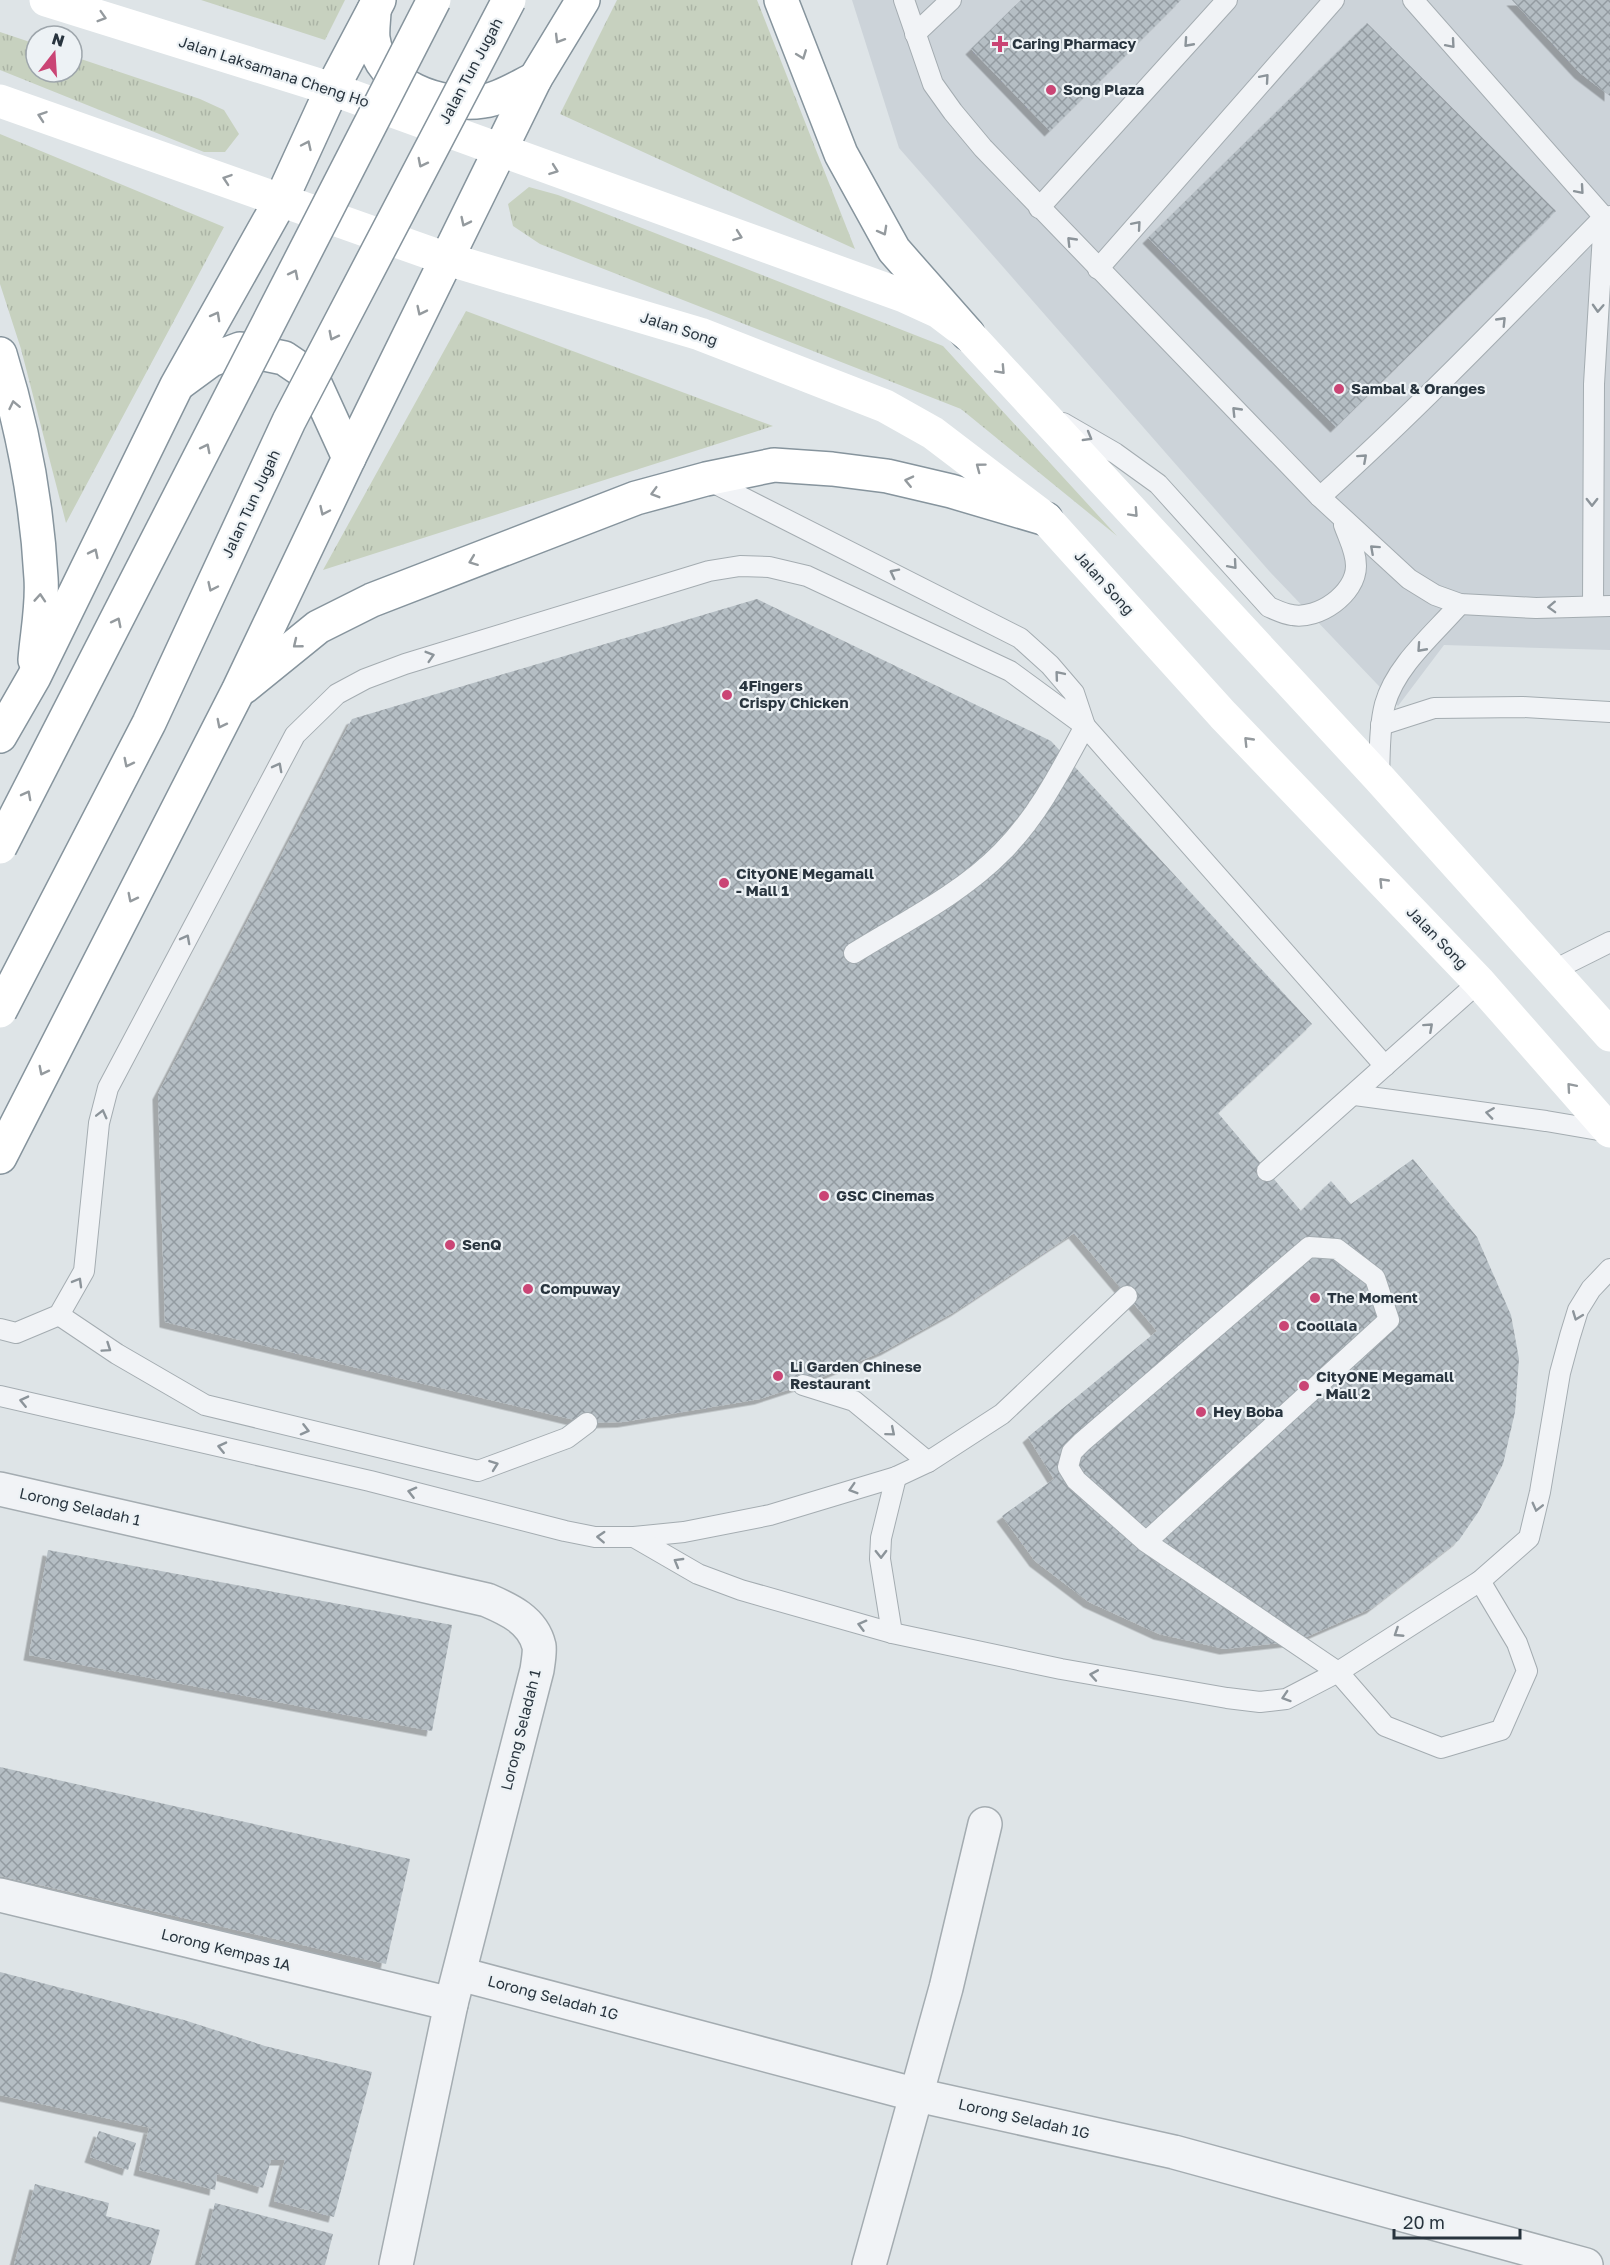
<svg xmlns="http://www.w3.org/2000/svg" width="1610" height="2265" font-family="'Golos Text',sans-serif">
  <style>
    .built { fill: #ccd3d9 }
    .grass { fill: url(#grass-tufts) }
    .building { fill: url(#building-cross-hatch); filter: url(#shadow) }
    .lines { fill: none; stroke-linecap: round; stroke-linejoin: round }
    .lane-casing { stroke: #a4acb1; stroke-width: 22 }
    .street-casing { stroke: #a4acb1; stroke-width: 36 }
    .highway-casing { stroke: #86949d; stroke-width: 36 }
    .lane { stroke: #f1f3f6; stroke-width: 20 }
    .street { stroke: #f1f3f6; stroke-width: 33 }
    .secondary { stroke: #fff; stroke-width: 33 }
    .highway { stroke: #fff; stroke-width: 33 }
    .highway-bridge-casing { stroke: #86949d; stroke-width: 36; stroke-linecap: butt }
    .highway-bridge { stroke: #fff; stroke-width: 33 }
    .oneway { stroke: #949a9e }
    .oneway2 { stroke: #8c949a }
    .poi-dot { fill: #ca4575; stroke: #edf2f5; stroke-width: 2 }
    .labels { text-anchor: middle; stroke-width: 4.5; stroke-linejoin: round; paint-order: stroke }
    .poi-label { font-size: 15px; font-weight: bold; fill: #28343e; stroke: #edf2f5; text-anchor: start }
    .street-label { font-size: 15px; fill: #28343e; stroke: #edf2f5 }
  </style>
  <defs>
    <pattern id="grass-tufts" width="24" height="20" patternUnits="userSpaceOnUse" patternTransform="scale(1.5)"><rect width="24" height="20" fill="#c7d1bf"/><path d="M3 7l-1-3M5 7V3M7 7l1-3M15 17l-1-3M17 17v-4M19 17l1-3" fill="none" stroke="#abb4a5"/></pattern>
    <pattern id="building-cross-hatch" width="8" height="8" patternUnits="userSpaceOnUse" patternTransform="scale(1.5)"><rect width="8" height="8" fill="#b5bec4"/><path d="M0 0l8 8M0 8l8-8" fill="none" stroke="#939ba1"/></pattern>
    <filter id="shadow"><feDropShadow dx="-5.5" dy="5.5" stdDeviation="0" flood-color="#0004"/></filter>
  </defs>
  <rect width="100%" height="100%" fill="#dee4e7"/>
  <path class="built" d="M852,0h758v650l-166,-5 -46,61 -128,-134 -371,-424z"/>
  <g class="grass">
    <path d="M201,0h144l-20,40z"/>
    <path d="M617,0h140l98,249 -295,-135z"/>
    <path d="M0,32l36,12v28h36v-16l128,43 24,11 15,24 -14,18h-21l-204,-82z"/>
    <path d="M0,134l224,93 -158,296 -45,-174 -21,-65z"/>
    <path d="M529,187l29,8 385,151 174,190 -156,-127 -421,-165 -27,-18 -5,-22z"/>
    <path d="M466,311l307,115 -450,144z"/>
  </g>
  <g class="building">
    <path d="M1021,0h160l-131,131 -79,-82z"/>
    <path d="M1512,0h98v96l-30,-23z"/>
    <path d="M1367,23l189,188 -220,216 -188,-189z"/>
    <path d="M757,599l294,142 261,283 -94,89 83,98 30,-30 20,23 62,-45 64,78 34,78 8,44 -4,53 -12,52 -24,47 -20,29 -87,68 -75,33 -72,8 -66,-15 -70,-32 -54,-41 -33,-45 52,-37 -26,-42 129,-106 -83,-98 -118,78 -70,39 -83,35 -43,14 -137,23 -36,1 -422,-101 -7,-228 194,-375z"/>
    <path d="M48,1550l404,75 -20,106 -403,-76z"/>
    <path d="M0,1767l410,92 -24,105 -386,-88z"/>
    <path d="M0,1972l184,48 81,26 107,26 -38,145 -60,-16 11,-41h-14l-8,28 -46,-14 -2,16 -76,-20 10,-42 16,3 -165,-36z"/>
    <path d="M99,2131l37,12 -8,27 -38,-13z"/>
    <path d="M35,2184l74,19 -3,13 54,14 -10,35h-136z"/>
    <path d="M215,2203l118,31 -8,31h-126z"/>
  </g>
  <g class="lines">
    <g class="lane-casing">
      <g id="lane">
        <path d="M904,0l29,84 20,28 30,36 337,349 89,82 26,16 25,9 76,4 74,-2"/>
        <path d="M1413,0l191,217 6,-1"/>
        <path d="M915,34l36,-34"/>
        <path d="M1039,208l188,-208"/>
        <path d="M1098,269l236,-269"/>
        <path d="M1063,423l52,30 43,31 111,123c7,3 15,7 23,8 26,5 64,-21 64,-49 0,-15 -7,-27 -12,-41"/>
        <path d="M706,479l314,159 30,27 24,28 11,33c-24,44 -47,90 -83,126 -41,42 -98,70 -148,101"/>
        <path d="M1320,497c99,-89 191,-185 284,-280l-10,167 -1,222"/>
        <path d="M1381,725l53,-17 89,-1 87,5"/>
        <path d="M1379,778c1,-24 0,-51 6,-74 11,-39 49,-70 75,-100"/>
        <path d="M1552,971l58,-29"/>
        <path d="M1355,1095l191,26 64,11"/>
        <path d="M1267,1171l212,-189"/>
        <path d="M59,1315l58,39 88,51 273,66 89,-33 20,-15"/>
        <path d="M0,1329l16,4 43,-18 25,-44 15,-148 9,-35 187,-353 42,-41 28,-15 40,-15 304,-93 31,-5 29,1 38,9 203,95 75,55 300,340"/>
        <path d="M803,1385l51,16 74,61"/>
        <path d="M0,1396l370,85 195,50 30,6h39l50,-5 86,-17 126,-38 32,-15 74,-48 125,-118"/>
        <path d="M634,1537l64,37 43,16 151,43 169,36 166,29 33,4 26,-3 52,-27 142,-91 49,-43 11,-46 20,-119 10,-37 8,-26 13,-21 19,-20"/>
        <path d="M1146,1542l243,-222 -14,-42 -38,-29 -28,-2 -227,195 -10,10 -4,15 8,13 70,62 192,130 47,54 56,22 60,-18 26,-59 -10,-28 -37,-62"/>
        <path d="M892,1633l-12,-74 1,-21 15,-61"/>
      </g>
    </g>
    <g class="street-casing">
      <g id="street">
        <path d="M0,1489l487,111c21,9 46,20 52,46 1,6 -1,17 -2,24l-86,334 -55,261"/>
        <path d="M0,1895l451,109"/>
        <path d="M460,1974l457,121 257,57 412,113"/>
        <path d="M869,2265l77,-277 39,-164"/>
      </g>
    </g>
    <g class="highway-casing">
      <g id="highway">
        <path d="M781,0l60,154 53,96 74,84"/>
        <path d="M374,10c0,9 -2,19 -1,28 7,49 68,70 111,63 16,-2 36,-15 51,-22"/>
        <path d="M0,354c22,71 37,149 41,224 2,27 -4,56 -6,82"/>
        <path d="M181,382l30,-22 29,-11 44,9 28,19 37,81"/>
        <path d="M244,687l74,-60 54,-27 264,-102 70,-19 68,-14 58,4 55,7 64,15 95,28"/>
        <path d="M0,736l34,-59 143,-292 105,-187 50,-109 47,-89"/>
        <path d="M0,1157l238,-466 111,-233 186,-379 48,-79"/>
      </g>
    </g>
    <use href="#lane" class="lane"/>
    <use href="#street" class="street"/>
    <g class="secondary">
      <path d="M46,0l286,89 572,207 35,16 29,22 411,444 231,257"/>
      <path d="M0,101l447,158 253,75 185,72 48,27 113,86 177,196 256,267 131,149"/>
    </g>
    <use href="#highway" class="highway"/>
    <g class="highway-bridge-casing">
      <g id="highway-bridge">
        <path d="M0,847l434,-847"/>
        <path d="M0,1011l149,-288 140,-302 220,-421"/>
      </g>
    </g>
    <use href="#highway-bridge" class="highway-bridge"/>
  </g>
  <defs><path id="oneway-chevron" d="M-2-3.5L2.5 0L-2 3.5" fill="none" stroke-width="1.6" stroke-linecap="round" stroke-linejoin="round" transform="scale(1.5)"/></defs>
  <g class="oneway">
    <use href="#oneway-chevron" transform="translate(102 17) rotate(17)"/>
    <use href="#oneway-chevron" transform="translate(559 39) rotate(121)"/>
    <use href="#oneway-chevron" transform="translate(802 55) rotate(69)"/>
    <use href="#oneway-chevron" transform="translate(42 116) rotate(-161)"/>
    <use href="#oneway-chevron" transform="translate(307 145) rotate(-65)"/>
    <use href="#oneway-chevron" transform="translate(422 163) rotate(117)"/>
    <use href="#oneway-chevron" transform="translate(554 170) rotate(20)"/>
    <use href="#oneway-chevron" transform="translate(227 179) rotate(-161)"/>
    <use href="#oneway-chevron" transform="translate(465 222) rotate(116)"/>
    <use href="#oneway-chevron" transform="translate(883 231) rotate(61)"/>
    <use href="#oneway-chevron" transform="translate(738 236) rotate(20)"/>
    <use href="#oneway-chevron" transform="translate(294 274) rotate(-63)"/>
    <use href="#oneway-chevron" transform="translate(421 311) rotate(116)"/>
    <use href="#oneway-chevron" transform="translate(216 316) rotate(-61)"/>
    <use href="#oneway-chevron" transform="translate(333 336) rotate(117)"/>
    <use href="#oneway-chevron" transform="translate(1001 370) rotate(47)"/>
    <use href="#oneway-chevron" transform="translate(14 405) rotate(-102)"/>
    <use href="#oneway-chevron" transform="translate(206 448) rotate(-63)"/>
    <use href="#oneway-chevron" transform="translate(980 467) rotate(-143)"/>
    <use href="#oneway-chevron" transform="translate(909 481) rotate(-167)"/>
    <use href="#oneway-chevron" transform="translate(655 493) rotate(164)"/>
    <use href="#oneway-chevron" transform="translate(324 511) rotate(115)"/>
    <use href="#oneway-chevron" transform="translate(1134 513) rotate(47)"/>
    <use href="#oneway-chevron" transform="translate(94 553) rotate(-64)"/>
    <use href="#oneway-chevron" transform="translate(473 561) rotate(159)"/>
    <use href="#oneway-chevron" transform="translate(212 587) rotate(115)"/>
    <use href="#oneway-chevron" transform="translate(40 598) rotate(-86)"/>
    <use href="#oneway-chevron" transform="translate(117 622) rotate(-63)"/>
    <use href="#oneway-chevron" transform="translate(297 644) rotate(141)"/>
    <use href="#oneway-chevron" transform="translate(221 724) rotate(117)"/>
    <use href="#oneway-chevron" transform="translate(1248 741) rotate(-134)"/>
    <use href="#oneway-chevron" transform="translate(128 763) rotate(117)"/>
    <use href="#oneway-chevron" transform="translate(27 795) rotate(-62)"/>
    <use href="#oneway-chevron" transform="translate(1383 882) rotate(-134)"/>
    <use href="#oneway-chevron" transform="translate(132 898) rotate(117)"/>
    <use href="#oneway-chevron" transform="translate(43 1071) rotate(117)"/>
    <use href="#oneway-chevron" transform="translate(1571 1087) rotate(-131)"/>
  </g>
  <g class="oneway2">
    <use href="#oneway-chevron" transform="translate(1188 43) rotate(132)"/>
    <use href="#oneway-chevron" transform="translate(1451 44) rotate(49)"/>
    <use href="#oneway-chevron" transform="translate(1265 78) rotate(-49)"/>
    <use href="#oneway-chevron" transform="translate(1580 190) rotate(49)"/>
    <use href="#oneway-chevron" transform="translate(1137 225) rotate(-49)"/>
    <use href="#oneway-chevron" transform="translate(1071 241) rotate(-134)"/>
    <use href="#oneway-chevron" transform="translate(1598 308) rotate(93)"/>
    <use href="#oneway-chevron" transform="translate(1502 321) rotate(-46)"/>
    <use href="#oneway-chevron" transform="translate(1236 411) rotate(-134)"/>
    <use href="#oneway-chevron" transform="translate(1088 437) rotate(30)"/>
    <use href="#oneway-chevron" transform="translate(1363 458) rotate(-42)"/>
    <use href="#oneway-chevron" transform="translate(1592 502) rotate(90)"/>
    <use href="#oneway-chevron" transform="translate(1374 549) rotate(-138)"/>
    <use href="#oneway-chevron" transform="translate(1233 565) rotate(49)"/>
    <use href="#oneway-chevron" transform="translate(894 573) rotate(-153)"/>
    <use href="#oneway-chevron" transform="translate(1552 607) rotate(178)"/>
    <use href="#oneway-chevron" transform="translate(1421 648) rotate(132)"/>
    <use href="#oneway-chevron" transform="translate(430 656) rotate(-17)"/>
    <use href="#oneway-chevron" transform="translate(1059 675) rotate(-130)"/>
    <use href="#oneway-chevron" transform="translate(278 767) rotate(-62)"/>
    <use href="#oneway-chevron" transform="translate(186 939) rotate(-62)"/>
    <use href="#oneway-chevron" transform="translate(1429 1027) rotate(-42)"/>
    <use href="#oneway-chevron" transform="translate(1490 1113) rotate(-172)"/>
    <use href="#oneway-chevron" transform="translate(102 1114) rotate(-76)"/>
    <use href="#oneway-chevron" transform="translate(78 1282) rotate(-60)"/>
    <use href="#oneway-chevron" transform="translate(1577 1316) rotate(111)"/>
    <use href="#oneway-chevron" transform="translate(107 1348) rotate(34)"/>
    <use href="#oneway-chevron" transform="translate(24 1401) rotate(-167)"/>
    <use href="#oneway-chevron" transform="translate(305 1430) rotate(14)"/>
    <use href="#oneway-chevron" transform="translate(891 1432) rotate(40)"/>
    <use href="#oneway-chevron" transform="translate(222 1447) rotate(-167)"/>
    <use href="#oneway-chevron" transform="translate(494 1465) rotate(-20)"/>
    <use href="#oneway-chevron" transform="translate(853 1489) rotate(163)"/>
    <use href="#oneway-chevron" transform="translate(412 1492) rotate(-166)"/>
    <use href="#oneway-chevron" transform="translate(1537 1507) rotate(104)"/>
    <use href="#oneway-chevron" transform="translate(601 1537) rotate(-177)"/>
    <use href="#oneway-chevron" transform="translate(881 1554) rotate(89)"/>
    <use href="#oneway-chevron" transform="translate(678 1562) rotate(-150)"/>
    <use href="#oneway-chevron" transform="translate(862 1625) rotate(-165)"/>
    <use href="#oneway-chevron" transform="translate(1398 1633) rotate(147)"/>
    <use href="#oneway-chevron" transform="translate(1094 1675) rotate(-170)"/>
    <use href="#oneway-chevron" transform="translate(1286 1697) rotate(162)"/>
  </g>
  <g class="poi-dot">
    <path d="M997 35h6v6h6v6h-6v6h-6v-6h-6v-6h6z"/>
    <circle cx="1051" cy="90" r="6"/>
    <circle cx="1339" cy="389" r="6"/>
    <circle cx="727" cy="695" r="6"/>
    <circle cx="724" cy="883" r="6"/>
    <circle cx="824" cy="1196" r="6"/>
    <circle cx="450" cy="1245" r="6"/>
    <circle cx="528" cy="1289" r="6"/>
    <circle cx="1315" cy="1298" r="6"/>
    <circle cx="1284" cy="1326" r="6"/>
    <circle cx="778" cy="1376" r="6"/>
    <circle cx="1304" cy="1386" r="6"/>
    <circle cx="1201" cy="1412" r="6"/>
  </g>
  <g class="labels">
    <g class="poi-label">
      <text x="1012" y="49">Caring Pharmacy</text>
      <text x="1063" y="95">Song Plaza</text>
      <text x="1351" y="394">Sambal &amp; Oranges</text>
      <text x="739" y="691">4Fingers<tspan x="739" dy="17">Crispy Chicken</tspan></text>
      <text x="736" y="879">CityONE Megamall<tspan x="736" dy="17">- Mall 1</tspan></text>
      <text x="836" y="1201">GSC Cinemas</text>
      <text x="462" y="1250">SenQ</text>
      <text x="540" y="1294">Compuway</text>
      <text x="1327" y="1303">The Moment</text>
      <text x="1296" y="1331">Coollala</text>
      <text x="790" y="1372">Li Garden Chinese<tspan x="790" dy="17">Restaurant</tspan></text>
      <text x="1316" y="1382">CityONE Megamall<tspan x="1316" dy="17">- Mall 2</tspan></text>
      <text x="1213" y="1417">Hey Boba</text>
    </g>
    <g class="street-label">
      <text transform="translate(471 71) rotate(-62)" y="5">Jalan Tun Jugah</text>
      <text transform="translate(274 72) rotate(18)" y="5">Jalan Laksamana Cheng Ho</text>
      <text transform="translate(679 329) rotate(18)" y="5">Jalan Song</text>
      <text transform="translate(251 504) rotate(-65)" y="5">Jalan Tun Jugah</text>
      <text transform="translate(1104 583) rotate(48)" y="5">Jalan Song</text>
      <text transform="translate(1437 938) rotate(46)" y="5">Jalan Song</text>
      <text transform="translate(80 1507) rotate(13)" y="5">Lorong Seladah 1</text>
      <text transform="translate(521 1730) rotate(-76)" y="5">Lorong Seladah 1</text>
      <text transform="translate(226 1950) rotate(14)" y="5">Lorong Kempas 1A</text>
      <text transform="translate(553 1998) rotate(15)" y="5">Lorong Seladah 1G</text>
      <text transform="translate(1024 2119) rotate(13)" y="5">Lorong Seladah 1G</text>
    </g>
  </g>
  <g transform="translate(54 54) rotate(17)"><circle r="28" fill="#edf2f5" stroke="#9ea6ac" stroke-width="1.5"/>
  <path d="M0-4.5L10 22L0 15L-10 22Z" fill="#ca4575"/>
  <text y="-9" font-size="16" font-weight="bold" text-anchor="middle" fill="#28343e">N</text>
  </g>
  <path d="M1394 2229v9h126v-9" fill="none" stroke="#28343e" stroke-width="3"/>
  <text x="1403" y="2229" font-size="18" fill="#28343e" stroke="#edf2f5" stroke-width="4.5" paint-order="stroke">20 m</text>
</svg>
